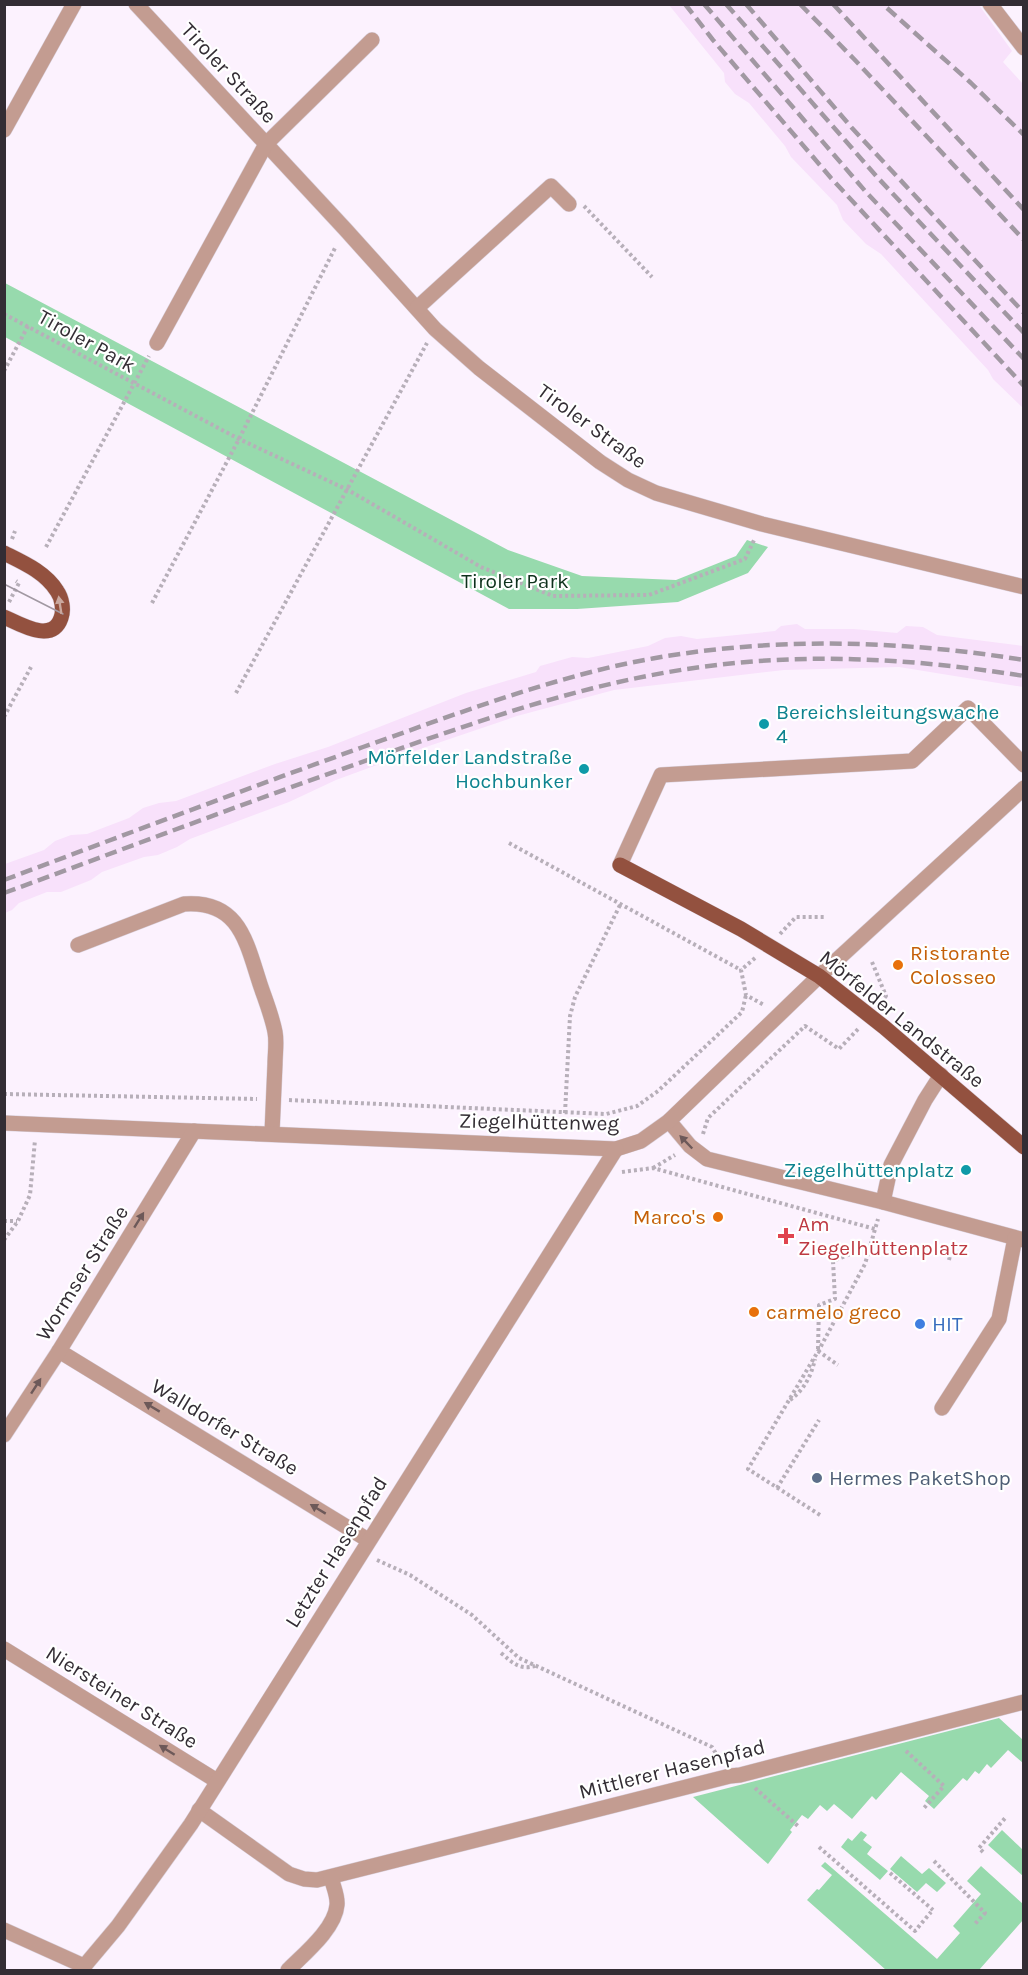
<svg xmlns="http://www.w3.org/2000/svg" width="1028" height="1975" font-family="Karla,sans-serif">
  <style>
    .built { fill: #f8e1fb }
    .green { fill: #97daad }
    .lines { fill: none; stroke-linecap: round; stroke-linejoin: round }
    .minor-casing { stroke: #d8cfda; stroke-width: 16 }
    .major-casing { stroke: #d8cfda; stroke-width: 16 }
    .path { stroke: #b7afb9; stroke-width: 4; stroke-dasharray: 3 3; stroke-linecap: butt }
    .minor { stroke: #c39c91; stroke-width: 15 }
    .major { stroke: #93513f; stroke-width: 15 }
    .tram { stroke: #a198a2; stroke-width: 1.5 }
    .rail { stroke: #a198a2; stroke-width: 4.5; stroke-dasharray: 12 6; stroke-linecap: butt }
    .oneway { fill: #c9a89f }
    .oneway2 { fill: #6d5959 }
    .culture-dot { fill: #0f9aa8; stroke: #fff; stroke-width: 2 }
    .food-dot { fill: #e8710a; stroke: #fff; stroke-width: 2 }
    .health-dot { fill: #e0444e; stroke: #fff; stroke-width: 2 }
    .shop-dot { fill: #3f7fe0; stroke: #fff; stroke-width: 2 }
    .service-dot { fill: #5c6f8a; stroke: #fff; stroke-width: 2 }
    .labels { text-anchor: middle; stroke-width: 4.5; stroke-linejoin: round; paint-order: stroke }
    .street-label { font-size: 21px; fill: #332d34; stroke: #fff }
    .park-label { font-size: 21px; fill: #0e311c; stroke: #fff }
    .culture-label { font-size: 21px; fill: #0d838f; stroke: #fff; text-anchor: end }
    .food-label { font-size: 21px; fill: #c56008; stroke: #fff; text-anchor: start }
    .health-label { font-size: 21px; fill: #be3a42; stroke: #fff; text-anchor: start }
    .shop-label { font-size: 21px; fill: #366cbe; stroke: #fff; text-anchor: start }
    .service-label { font-size: 21px; fill: #4e5e75; stroke: #fff; text-anchor: start }
  </style>
  <rect width="100%" height="100%" fill="#fcf2fe"/>
  <g class="built">
    <path d="M669,5h310l33,46 -9,11 20,22v324l-30,-29 -5,-9 -107,-116 -15,-10 -23,-24 -6,-15 -46,-48 -6,-11 -36,-43 -14,-9 -10,-12 -1,-9z"/>
    <path d="M797,624l8,5h49l43,4 9,-7 17,1 14,8 86,11v41l-124,-20 -115,3 -170,20 -97,26 -91,31 -90,33 -47,22 -99,37 -13,8 -19,8 -14,2 -42,15 -11,8 -30,12h-14l-28,11 -7,7 -7,3v-49l39,-14 11,-9 16,-6 16,-1 42,-16 14,-10 16,-5 17,-2 99,-37 53,-17 138,-54 70,-21 4,-6 32,-9 16,1 60,-12 17,-8 16,-2 16,3 78,-8 6,-5z"/>
  </g>
  <g class="green">
    <path d="M5,283l503,267 74,26 94,4 60,-24 11,-16 21,7 -20,26 -70,29 -101,7h-68l-504,-272z"/>
    <path d="M999,1718l24,22v23l-15,-13 -17,18 -4,-4 -8,10 -4,-3 -8,10 -4,-3 -29,31 -9,-8 4,-5 -28,-24 -25,28 -4,-4 -20,23 -18,-15 -7,7 -7,-6 -12,14 -6,-4 -12,15 2,2 -24,32 -75,-67z"/>
    <path d="M1002,1830l21,20v26l-35,-31z"/>
    <path d="M861,1831l6,4 -4,5 9,7 -5,7 21,17 -8,9 -39,-33 7,-9 4,3z"/>
    <path d="M901,1856l21,18 7,-6 17,15 -9,9 -11,-9 -9,9 -27,-23z"/>
    <path d="M825,1862l112,97 23,-26 -7,-7 28,-32 -14,-13 14,-15 42,38v16l-44,50h-93l-79,-70 10,-11 2,1 13,-15 -11,-9z"/>
  </g>
  <g class="lines">
    <g class="minor-casing">
      <g id="minor">
        <path d="M136,4l209,225 90,100 44,39 121,94 28,18 28,13 106,31 262,63"/>
        <path d="M990,4l34,44"/>
        <path d="M4,130l70,-126"/>
        <path d="M417,308l134,-122 18,18"/>
        <path d="M157,343l109,-199 106,-104"/>
        <path d="M620,865l41,-90 251,-14 56,-53 56,57"/>
        <path d="M78,945l106,-41c55,-4 62,37 76,80 5,15 12,32 15,48 2,10 0,22 0,32 -1,23 -2,46 -3,69"/>
        <path d="M669,1121l21,25 17,13 176,43 141,38"/>
        <path d="M4,1123l612,26 25,-8 28,-20 146,-141 209,-192"/>
        <path d="M883,1202l8,-37 34,-65 16,-25"/>
        <path d="M59,1351l309,189"/>
        <path d="M942,1408l57,-89 16,-81"/>
        <path d="M4,1435l55,-84 135,-220"/>
        <path d="M4,1649l213,132"/>
        <path d="M199,1810l90,64 15,5 13,1 413,-104 10,-1 284,-73"/>
        <path d="M4,1930l80,36"/>
        <path d="M81,1970l37,-44 73,-102 425,-675"/>
        <path d="M288,1970c16,-16 47,-41 49,-65 1,-9 -4,-19 -6,-28"/>
      </g>
    </g>
    <g class="major-casing">
      <g id="major">
        <path d="M4,553c20,10 41,19 53,38 5,7 7,19 4,27 -9,26 -41,6 -57,-1"/>
        <path d="M620,865l121,64 78,47 65,51 140,120"/>
      </g>
    </g>
    <g class="path">
      <path d="M584,206l68,71"/>
      <path d="M4,314l235,125 109,51 133,77 72,29 96,-1 96,-36 10,-21"/>
      <path d="M4,371l24,-45"/>
      <path d="M12,539l3,-8"/>
      <path d="M46,547l103,-191"/>
      <path d="M9,602l10,-19 -3,-2"/>
      <path d="M152,603l87,-164 97,-193"/>
      <path d="M236,693l191,-350"/>
      <path d="M4,717l27,-50"/>
      <path d="M509,843l232,127"/>
      <path d="M780,934l16,-17h30"/>
      <path d="M755,958l-14,12 5,25 18,10"/>
      <path d="M872,962l14,34 -7,8"/>
      <path d="M4,1094l253,5"/>
      <path d="M289,1100l317,14 31,-8 21,-15 84,-79 4,-17"/>
      <path d="M565,1113l5,-97 5,-19 45,-92"/>
      <path d="M703,1134l5,-16 97,-92 34,23 20,-21"/>
      <path d="M653,1168l22,-13"/>
      <path d="M622,1172l31,-4 222,61"/>
      <path d="M4,1221h13"/>
      <path d="M4,1240l14,-19 12,-26 5,-55"/>
      <path d="M949,1260l3,-13"/>
      <path d="M818,1349l1,-44 16,-6 -2,-38 37,-15"/>
      <path d="M818,1351l20,14"/>
      <path d="M790,1400c15,-11 21,-24 25,-41"/>
      <path d="M777,1488l42,-68"/>
      <path d="M820,1515l-72,-46 72,-121 45,-84 13,-45"/>
      <path d="M377,1560l33,15 62,40 47,43 193,89 9,15"/>
      <path d="M501,1653c12,10 18,17 34,13"/>
      <path d="M906,1751l38,35 -20,22"/>
      <path d="M755,1788l44,39"/>
      <path d="M819,1847l96,84 16,-19"/>
      <path d="M983,1852l-4,-4 27,-31"/>
      <path d="M934,1861l51,52 -11,12"/>
      <path d="M890,1873l43,37"/>
    </g>
    <use href="#minor" class="minor"/>
    <use href="#major" class="major"/>
    <path class="tram" d="M4,584l59,30"/>
    <g class="rail">
      <path d="M685,4l28,36 118,138 193,208"/>
      <path d="M704,4l162,188 158,167"/>
      <path d="M726,4l152,174 146,155"/>
      <path d="M746,4l106,124 172,185"/>
      <path d="M800,4l54,55 170,181"/>
      <path d="M833,4l191,206"/>
      <path d="M887,8l84,75 53,52"/>
      <path d="M4,880c120,-45 239,-90 359,-133 82,-29 164,-60 248,-80 135,-31 277,-29 413,-7"/>
      <path d="M4,893c125,-46 249,-93 375,-137 105,-37 211,-74 322,-89 108,-15 216,-8 323,9"/>
    </g>
  </g>
  <defs><path id="oneway-solid" d="M-6-.8H1V-3.2L6.5 0L1 3.2V.8H-6Z" transform="scale(1.5)"/></defs>
  <use class="oneway" href="#oneway-solid" transform="translate(60 605) rotate(-99)"/>
  <g class="oneway2">
    <use href="#oneway-solid" transform="translate(686 1142) rotate(-134)"/>
    <use href="#oneway-solid" transform="translate(139 1220) rotate(-58)"/>
    <use href="#oneway-solid" transform="translate(36 1386) rotate(-57)"/>
    <use href="#oneway-solid" transform="translate(152 1407) rotate(-149)"/>
    <use href="#oneway-solid" transform="translate(318 1509) rotate(-149)"/>
    <use href="#oneway-solid" transform="translate(167 1750) rotate(-148)"/>
  </g>
  <g class="culture-dot">
    <circle cx="764" cy="724" r="6"/>
    <circle cx="584" cy="769" r="6"/>
    <circle cx="966" cy="1170" r="6"/>
  </g>
  <g class="food-dot">
    <circle cx="898" cy="965" r="6"/>
    <circle cx="718" cy="1217" r="6"/>
    <circle cx="754" cy="1312" r="6"/>
  </g>
  <path class="health-dot" d="M783 1227h6v6h6v6h-6v6h-6v-6h-6v-6h6z"/>
  <circle class="shop-dot" cx="920" cy="1324" r="6"/>
  <circle class="service-dot" cx="817" cy="1478" r="6"/>
  <g class="labels">
    <g class="street-label">
      <text transform="translate(229 73) rotate(47)" y="7">Tiroler Straße</text>
      <text transform="translate(87 341) rotate(29)" y="7">Tiroler Park</text>
      <text transform="translate(592 426) rotate(36)" y="7">Tiroler Straße</text>
      <text transform="translate(902 1019) rotate(39)" y="7">Mörfelder Landstraße</text>
      <text transform="translate(539 1122) rotate(1)" y="7">Ziegelhüttenweg</text>
      <text transform="translate(82 1273) rotate(-58)" y="7">Wormser Straße</text>
      <text transform="translate(225 1427) rotate(31)" y="7">Walldorfer Straße</text>
      <text transform="translate(336 1552) rotate(-58)" y="7">Letzter Hasenpfad</text>
      <text transform="translate(122 1697) rotate(32)" y="7">Niersteiner Straße</text>
      <text transform="translate(672 1769) rotate(-14)" y="7">Mittlerer Hasenpfad</text>
    </g>
    <g class="park-label">
      <text x="515" y="588">Tiroler Park</text>
    </g>
    <g class="culture-label">
      <text x="776" y="719" text-anchor="start">Bereichsleitungswache<tspan x="776" dy="24">4</tspan></text>
      <text x="572" y="764">Mörfelder Landstraße<tspan x="572" dy="24">Hochbunker</tspan></text>
      <text x="954" y="1177">Ziegelhüttenplatz</text>
    </g>
    <g class="food-label">
      <text x="910" y="960">Ristorante<tspan x="910" dy="24">Colosseo</tspan></text>
      <text x="706" y="1224" text-anchor="end">Marco's</text>
      <text x="766" y="1319">carmelo greco</text>
    </g>
    <g class="health-label">
      <text x="798" y="1231">Am<tspan x="798" dy="24">Ziegelhüttenplatz</tspan></text>
    </g>
    <g class="shop-label">
      <text x="932" y="1331">HIT</text>
    </g>
    <g class="service-label">
      <text x="829" y="1485">Hermes PaketShop</text>
    </g>
  </g>
  <rect width="1028" height="1975" fill="none" stroke="#332d34" stroke-width="12"/>
</svg>
